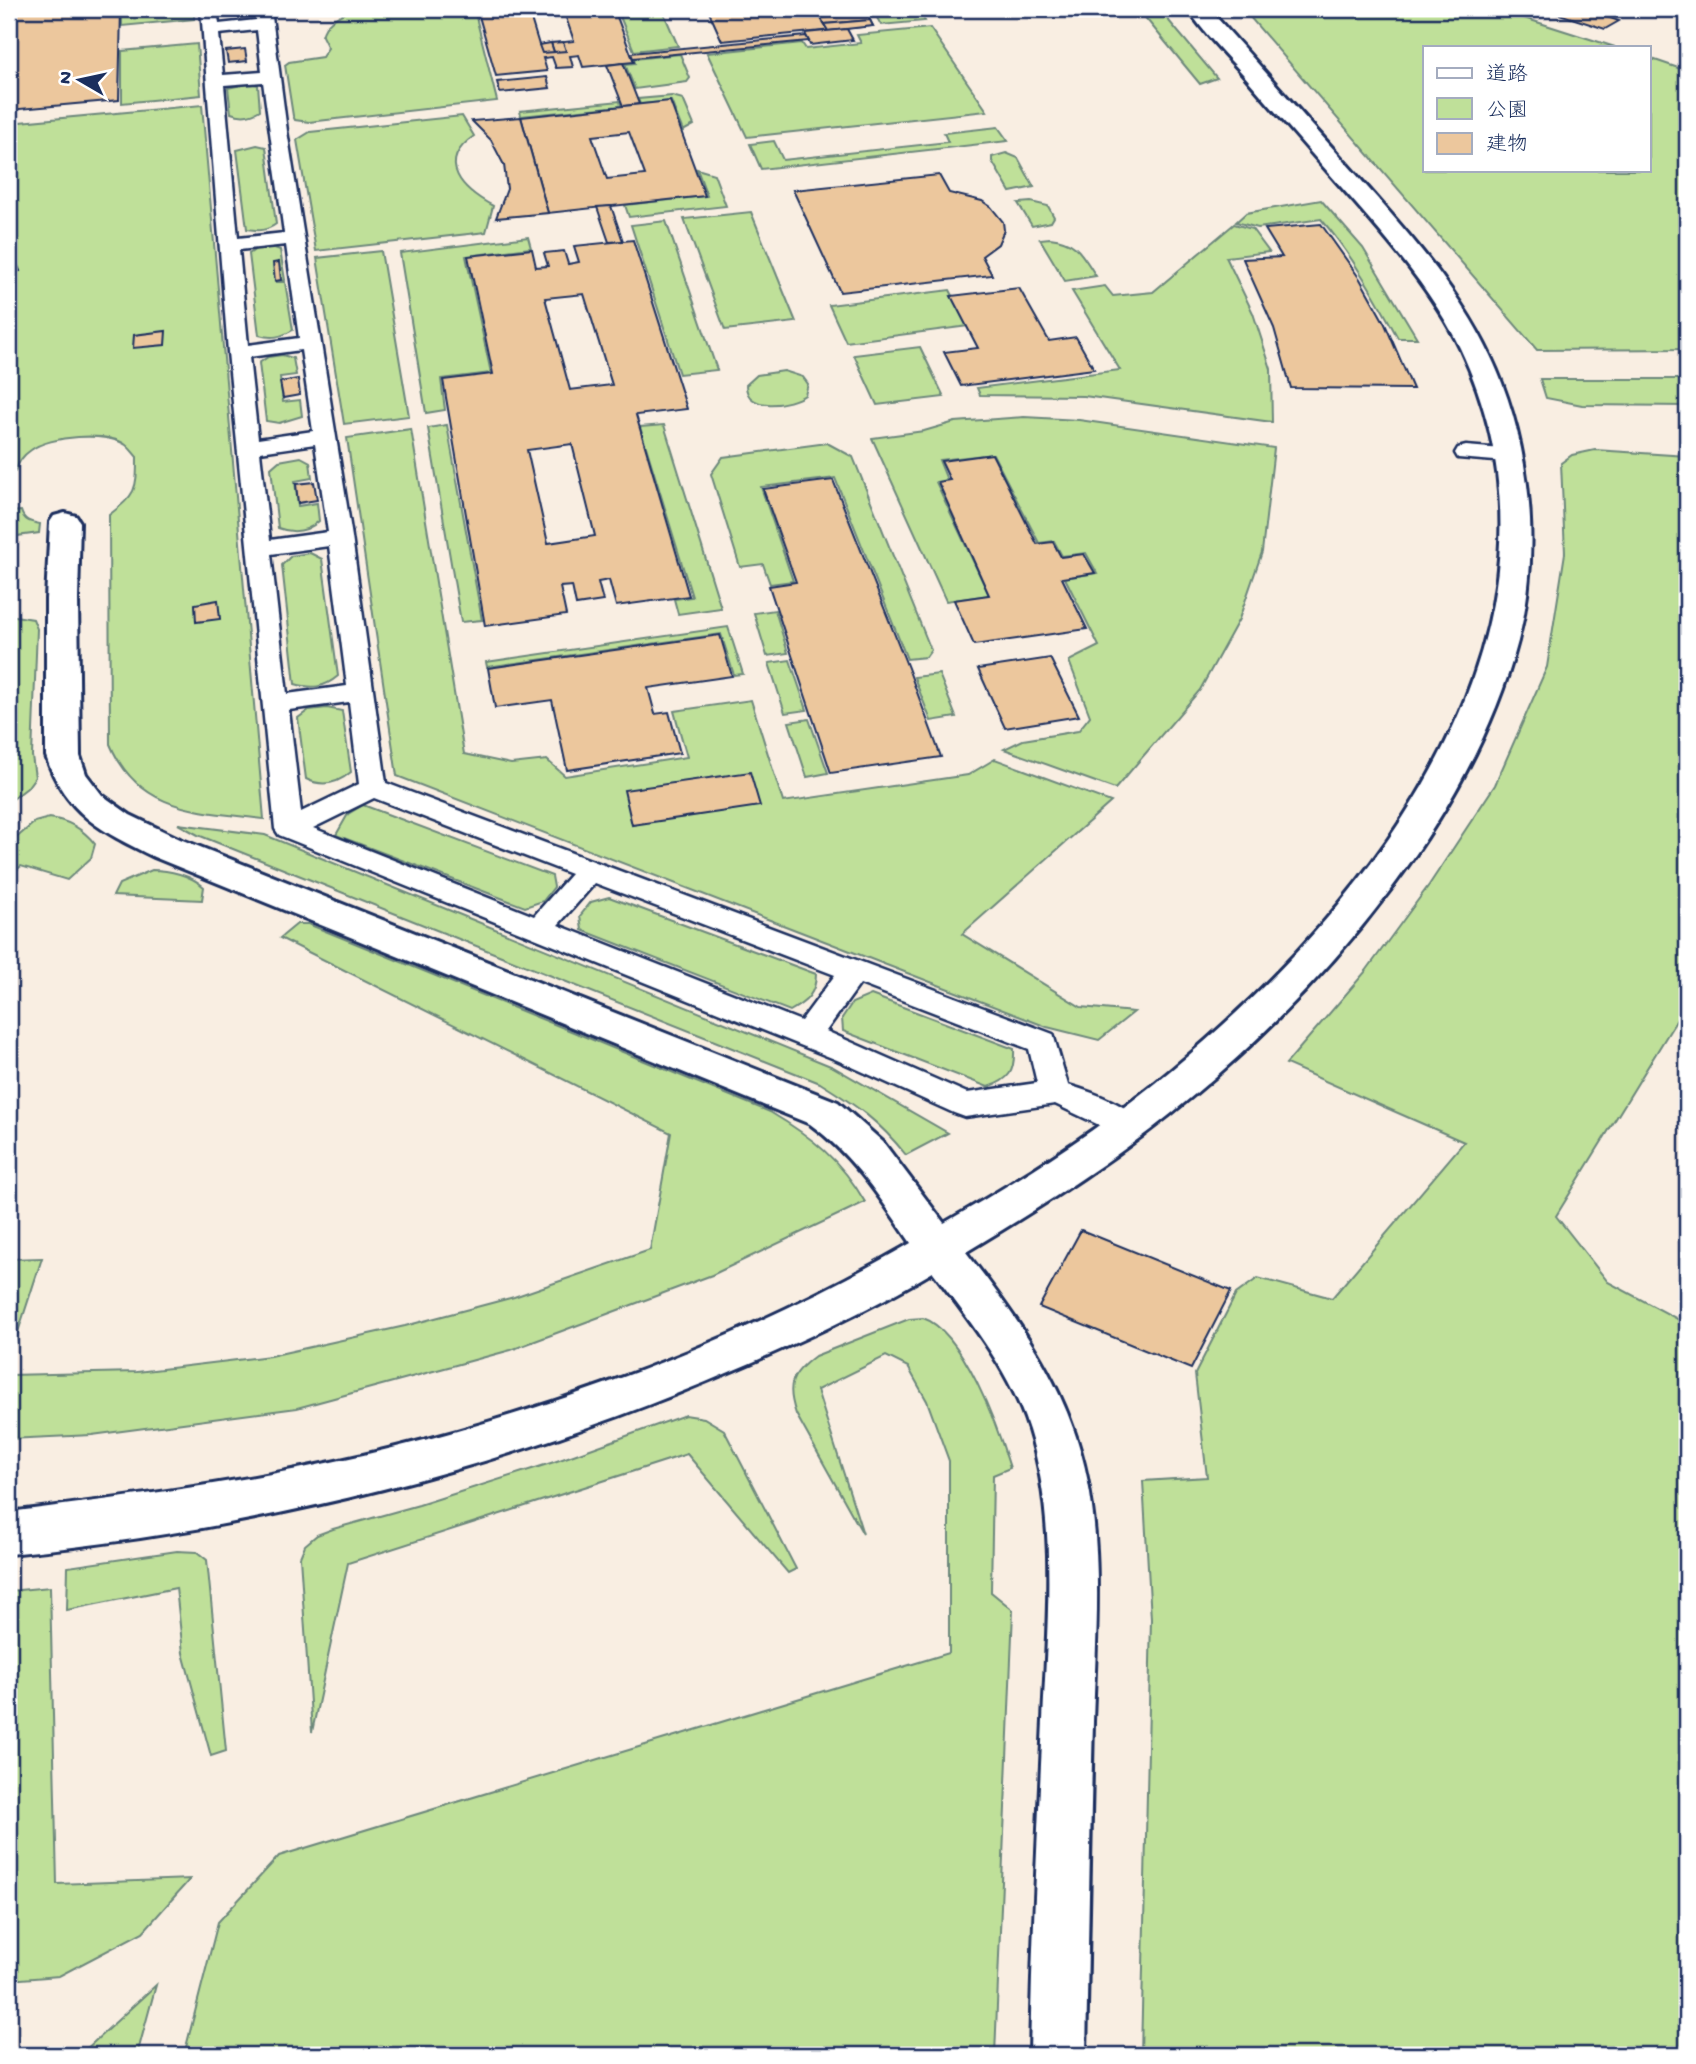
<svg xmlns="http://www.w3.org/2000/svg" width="1696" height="2064" font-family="'Gochi Hand','Klee One',sans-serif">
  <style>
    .built { fill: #f9eee2; fill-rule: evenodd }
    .green { fill: #bfe099; stroke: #6d887c; stroke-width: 2 }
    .building { fill: #ecc79d; stroke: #1b2f5e; stroke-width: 2; fill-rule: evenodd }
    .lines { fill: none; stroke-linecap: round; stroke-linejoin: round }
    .lane-casing { stroke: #1b2f5e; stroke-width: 5 }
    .secondary-casing { stroke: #1b2f5e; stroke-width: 6 }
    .lane { fill: #fff; fill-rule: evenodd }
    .secondary { fill: #fff; fill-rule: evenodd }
  </style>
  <rect width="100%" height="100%" fill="#fff"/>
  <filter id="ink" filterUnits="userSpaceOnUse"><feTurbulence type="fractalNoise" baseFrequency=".0143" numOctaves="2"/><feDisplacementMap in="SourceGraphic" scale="14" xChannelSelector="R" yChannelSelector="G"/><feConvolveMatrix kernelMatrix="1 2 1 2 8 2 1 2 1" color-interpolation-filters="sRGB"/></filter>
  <g filter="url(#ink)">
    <path class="built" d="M9,9h1678v2046h-1678zM1425,47h224v123h-224z"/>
    <g class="green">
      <path d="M122,9h72v10l-72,7z"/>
      <path d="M352,9h122l23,92 -188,21 -14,-2 -2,-4 -8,-51 4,-3 33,-5 6,-9 -6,-12c4,-16 17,-20 30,-27z"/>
      <path d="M617,9h45l16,37 -44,5z"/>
      <path d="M872,9h46l7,12 -44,4z"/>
      <path d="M1138,9h21l58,69 -17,6z"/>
      <path d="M1243,9h253l119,38h-190v123h224v-112l38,13v278l-150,1z"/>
      <path d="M930,28l57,83 -240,26 -40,-84 95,-10 4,6 55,-6 -4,-8z"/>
      <path d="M197,44l4,51 -79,8v-52z"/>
      <path d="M680,54l10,24 -3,4 -52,7 -10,-25 10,-1 -1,-4z"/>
      <path d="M250,83l8,2 2,25c-10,6 -18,7 -29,3l-3,-25z"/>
      <path d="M672,96l11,3 11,26 -11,6 -12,-30 -31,3 -2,-5z"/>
      <path d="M620,101l1,5 -100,10 -1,-5z"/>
      <path d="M202,105l62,714c-64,-8 -125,-6 -154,-75l-1,-229c27,-21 28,-24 28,-58 -3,-3 -7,-9 -11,-12 -19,-14 -77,-9 -95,5 -9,6 -12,12 -16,21l-6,1v-349z"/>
      <path d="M462,116l12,20c-39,27 -11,54 19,70l-7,26 -170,19 -19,-111 13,-8z"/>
      <path d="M998,127l10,14 -247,28 -11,-25 24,-3 9,19 165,-18 -4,-9z"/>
      <path d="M257,145l9,2 10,77c-9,7 -18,7 -29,5l-10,-79z"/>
      <path d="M1006,153l12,5 16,29 -24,5 -18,-31v-4z"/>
      <path d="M697,169l17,5 12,32 -97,11 -4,-12 82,-9z"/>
      <path d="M1321,200l42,48 54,90h-19c-23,-42 -46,-83 -77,-119l-63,9 -22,-6 10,-9z"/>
      <path d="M1031,202l17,4 6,11 -3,5 -19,4 -14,-23z"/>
      <path d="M751,212l45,110 -71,8 -41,-111z"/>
      <path d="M666,221l51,149 -38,4 -48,-149z"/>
      <path d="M1234,224l18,5 17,23 -43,5 27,56 18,56 1,53 -188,-26 -104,-1 -3,-7 143,-18 -48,-79 33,-5 8,10 40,-4z"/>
      <path d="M528,237l3,11 -65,8 25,117 -50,6 4,31 -19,3 -26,-160z"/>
      <path d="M1050,238c28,3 32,17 46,38l-31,5 -25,-42z"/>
      <path d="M272,247l8,3 5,30 -11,2h11l8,48c-12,7 -21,9 -34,5l-10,-81 7,-5z"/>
      <path d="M381,251l28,165 -65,8 -27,-166z"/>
      <path d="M950,290l19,36 -123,16 -17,-37z"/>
      <path d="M920,347l24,50 -67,8 -23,-50z"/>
      <path d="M282,355l11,3 3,17 -16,2 3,25 17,-2 2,16 -23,7 -13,-2 -7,-58 9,-6z"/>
      <path d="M784,371l19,6 5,7 -3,11c-14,10 -59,18 -59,-10l11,-10z"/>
      <path d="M1540,379h147v27l-105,-1 -36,-7z"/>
      <path d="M1024,417l55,3 195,28 -12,104 -23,67 -39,71 -85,99 -111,-40 19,-9 55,-9 12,-15 -21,-55 30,-15 -34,-68 32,-5 -11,-20 -24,3 -8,-15 -15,2 -46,-89 -54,6 8,20 -11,2 53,113 -43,6 -74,-163 52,-7 31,-9z"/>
      <path d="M447,425l35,195 -21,2 -33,-194z"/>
      <path d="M664,425l57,183 -43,6 -4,-15 18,-2 -52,-170z"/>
      <path d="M411,429l53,325 47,10 36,-4 18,16 122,-19 -13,-46 77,-11 32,102 185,-27 27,-16 116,43 -149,132 119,73 53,5 -35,28 -52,-13 -650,-251 -50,-338z"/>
      <path d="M827,443l26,14 78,193 -5,7 -19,2 -72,-181 -74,9 32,94 -23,3 -7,-20 -23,3 -29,-93 12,-17z"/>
      <path d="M1595,450l92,6v547l-131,213 52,66 79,42v731h-546l10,-436 -8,-138 64,-4 -12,-103 41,-80 22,-16 74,20 132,-156 -178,-78 80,-93 63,-86 66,-100 52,-118 18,-114 -4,-90 11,-8z"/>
      <path d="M301,457l9,5 2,16 -17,3 3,25 19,-3 2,18c-12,11 -25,13 -41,7l-7,-60 8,-7z"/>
      <path d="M21,511c3,10 9,11 19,13l-1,9 -29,4 -1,5v-30z"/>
      <path d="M310,553l12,6 16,117c-14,12 -26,13 -43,8l-13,-119 9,-9z"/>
      <path d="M775,610l13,43 -21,3 -13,-43z"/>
      <path d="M9,615l24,4 4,10 -5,127 3,21 -8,11 -18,14z"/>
      <path d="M728,627l15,47 -9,1 -13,-41 -234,33 -1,-5z"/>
      <path d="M790,660l17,50 -22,3 -16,-50z"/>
      <path d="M939,674l17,43 -25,4 -17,-44z"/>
      <path d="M327,708l15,3 9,61c-14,12 -29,15 -45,7l-8,-61 11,-8z"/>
      <path d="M809,719l19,54 -21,4 -18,-55z"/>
      <path d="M363,805l189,71 2,11 -11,14 -18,6 -189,-72 12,-21z"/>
      <path d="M49,818c19,2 34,11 46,26l-4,14 -24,22 -46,-14 -9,8 -3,-1v-29l26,-22z"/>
      <path d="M178,824l87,11 568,232 115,66 -42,22c-27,-34 -49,-49 -86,-72l-622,-248z"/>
      <path d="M152,870c17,0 39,5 52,17l-2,13 -89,-4 6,-12z"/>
      <path d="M609,897l207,77c0,20 -10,28 -26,37l-208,-81 -2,-14 11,-14z"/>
      <path d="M297,924h11l462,188c42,25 71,48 95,90l-153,73 -201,75 -214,58 -205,27 -83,4v-64l128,-3 133,-16 135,-30 109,-29 136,-47 21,-117 -391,-195z"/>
      <path d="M871,995l143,54c1,23 -5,31 -26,38l-145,-56 -1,-13 10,-15z"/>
      <path d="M42,1258l-33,102v-101z"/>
      <path d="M923,1318c40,13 75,110 87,150l-17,7 -2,117 22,18 -18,445h-811l34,-133 61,-66 670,-203v-192l-22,-60 -19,-34 -22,-11 -69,34 46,144 -67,-120c-10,-29 -5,-40 19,-58l94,-37z"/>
      <path d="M685,1415l19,3 20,12 72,139 -8,4 -101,-119 -339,109 -36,169 -12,-175 5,-12 12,-10 16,-6 86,-24 135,-43z"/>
      <path d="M177,1551l20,1 10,8 19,191 -15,5 -28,-103 -7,-65 -109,22 1,-43z"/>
      <path d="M50,1587l7,297 133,-5 -47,53 -84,44 -50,4v-389z"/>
      <path d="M156,1985l-19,70h-66l12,-3z"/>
    </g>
    <g class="building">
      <path d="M9,9h112l-2,91 -110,10z"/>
      <path d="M477,9h51l11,36 35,-4 -11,-32h51l20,53 -51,5 -4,-12 -9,1 3,11 -17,1 -4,-11 -9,1 4,13 -51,5z"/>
      <path d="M704,9h159l10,17 -151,15 -13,-29z"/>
      <path d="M1544,9h40l35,12 -14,8z"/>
      <path d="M1614,9h29l3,4 -28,1z"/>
      <path d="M866,13l4,7 -46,4 -3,-6z"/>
      <path d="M870,20l3,6 -45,5 -4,-7z"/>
      <path d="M847,29l6,11 -43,5 -5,-12z"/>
      <path d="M806,36l3,5 -176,17 -2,-5z"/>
      <path d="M563,42l3,9 -12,1 -3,-9z"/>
      <path d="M551,43l3,9 -12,1 -3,-8z"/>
      <path d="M245,49l2,12 -19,2 -2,-12z"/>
      <path d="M623,63l16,41 -16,2 -16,-41z"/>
      <path d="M547,77l3,11 -50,5 -3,-11z"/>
      <path d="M670,101l35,95 -157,17 -27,-96zM629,132l16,43 -38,4 -15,-43z"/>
      <path d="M521,117l27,96 -52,5 11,-29 -3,-24 -13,-25 -19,-19z"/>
      <path d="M939,175l10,18 33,8 9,6 12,15 1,8 -6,14 -16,12 10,19 -152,17 -47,-102z"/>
      <path d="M611,206l12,35 -14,1 -12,-35z"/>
      <path d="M1321,224l39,55 25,45 28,65 -122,-1 -17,-60 -31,-69 39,-2 -17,-28z"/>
      <path d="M633,240l54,169 -51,6 53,181 -73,10 -7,-26 -11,2 5,19 -27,4 -4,-19 -12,1 6,28 -81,11 -42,-246 50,-6 -25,-118 64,-7 4,18 12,-1 -4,-13 20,-2 4,13 11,-2 -5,-16zM584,294l28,91 -42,5 -25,-92zM572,444l23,92 -47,7 -21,-93z"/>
      <path d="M9,244l11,27 -11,2z"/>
      <path d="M279,262l2,18 -6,1 -2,-18z"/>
      <path d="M1019,288l30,53 27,-4 18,32 -133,17 -17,-34 34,-4 -27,-52z"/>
      <path d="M166,331l-1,14 -32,3 1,-13z"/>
      <path d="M298,379l2,16 -17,3 -3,-16z"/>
      <path d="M992,454l45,90 16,-2 8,15 23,-3 11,19 -33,5 25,51 -113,16 -20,-45 35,-5 -51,-113 12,-2 -9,-19z"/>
      <path d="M833,480l75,188 33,89 -110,16 -62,-187 27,-4 -33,-93z"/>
      <path d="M314,482l3,18 -19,3 -2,-19z"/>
      <path d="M218,600l2,19 -24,3 -1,-18z"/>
      <path d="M720,635l12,41 -84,12 7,26 14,-2 11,41 -113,17 -15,-70 -57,8 -7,-40z"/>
      <path d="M1050,658l29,58 -74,12 -27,-59z"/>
      <path d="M750,772l10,34 -128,19 -8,-35z"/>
      <path d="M1081,1230l150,61 -40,78 -152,-62z"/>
    </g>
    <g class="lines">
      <g class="lane-casing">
        <g id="lane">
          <path d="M201,9h16l2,15 37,-4 -1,-11h16l16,122 65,406 34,246 667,251 15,51c21,6 67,22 76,41l-4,8 -11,4 -11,-4 -63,-30 -90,13 -11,-4 -117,-53 -558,-225 -4,-6 -47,-477zM257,30l5,42 -39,3 -4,-41zM263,82l21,151 -46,5 -14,-153zM286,245l13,93 -51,7 -9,-95zM301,350l12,81 -55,8 -9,-82zM315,444l13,88 -58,8 -10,-88zM329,546l18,140 -60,8 -16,-140zM349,702l10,82 -58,28 -12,-102zM374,798l197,76 -37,42 -221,-88zM595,883l240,92 -34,46 -243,-96zM860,984l169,65 8,34 -70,10 -141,-62z"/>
          <path d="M1466,446l49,4 3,5 -3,5 -8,2 -49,-4 -3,-5 3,-5z"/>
        </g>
      </g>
      <g class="secondary-casing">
        <path id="secondary" d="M1188,9h21c46,51 91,103 137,154 59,67 124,135 156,220 30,79 38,175 16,258 -45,172 -188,341 -323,453 -71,60 -149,110 -229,158 42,54 84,111 107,176 34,92 23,198 20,294 -3,111 -5,222 -7,333h-56c2,-111 8,-223 13,-334 4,-96 15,-198 -14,-291 -18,-58 -60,-110 -96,-158 -63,38 -132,69 -199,98 -230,99 -476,160 -725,184v-42c88,-11 175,-22 262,-38 219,-40 448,-120 640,-231 -30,-44 -58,-88 -101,-119l-656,-267c-51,-25 -89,-43 -108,-101v-157l4,-77 4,-6 11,-3 11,3 4,6 -2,77 2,157 6,18 16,21 28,20 50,24 658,263 45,40 61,81c79,-45 156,-94 226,-152 206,-170 422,-444 290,-723 -27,-56 -69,-104 -110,-151 -36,-41 -72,-82 -107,-123 -19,-21 -40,-42 -55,-65z"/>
      </g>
      <use href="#lane" class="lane"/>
      <use href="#secondary" class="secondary"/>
    </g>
  </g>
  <rect width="1696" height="2064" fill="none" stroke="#fff" stroke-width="35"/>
  <rect x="18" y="18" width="1661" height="2029" fill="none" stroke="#1b2f5e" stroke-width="2.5" filter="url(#ink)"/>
  <rect x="1423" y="46" width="228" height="126" fill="#ffffff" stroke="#a4acbf" stroke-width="2"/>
  <rect x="1437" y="68" width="35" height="10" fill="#ffffff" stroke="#a4acbf" stroke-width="2"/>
  <text x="1486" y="80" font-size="21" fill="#1b2f5e">道路</text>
  <rect x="1437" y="98" width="35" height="21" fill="#bfe099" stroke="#a4acbf" stroke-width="2"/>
  <text x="1486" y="116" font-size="21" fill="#1b2f5e">公園</text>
  <rect x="1437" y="133" width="35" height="21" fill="#ecc79d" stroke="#a4acbf" stroke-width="2"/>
  <text x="1486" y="150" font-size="21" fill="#1b2f5e">建物</text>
  <g transform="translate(80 80) rotate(279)" stroke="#ffffff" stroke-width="5" paint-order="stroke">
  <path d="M0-5L12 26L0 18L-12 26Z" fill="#1b2f5e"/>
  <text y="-10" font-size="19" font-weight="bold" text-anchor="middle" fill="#1b2f5e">N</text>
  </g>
</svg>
